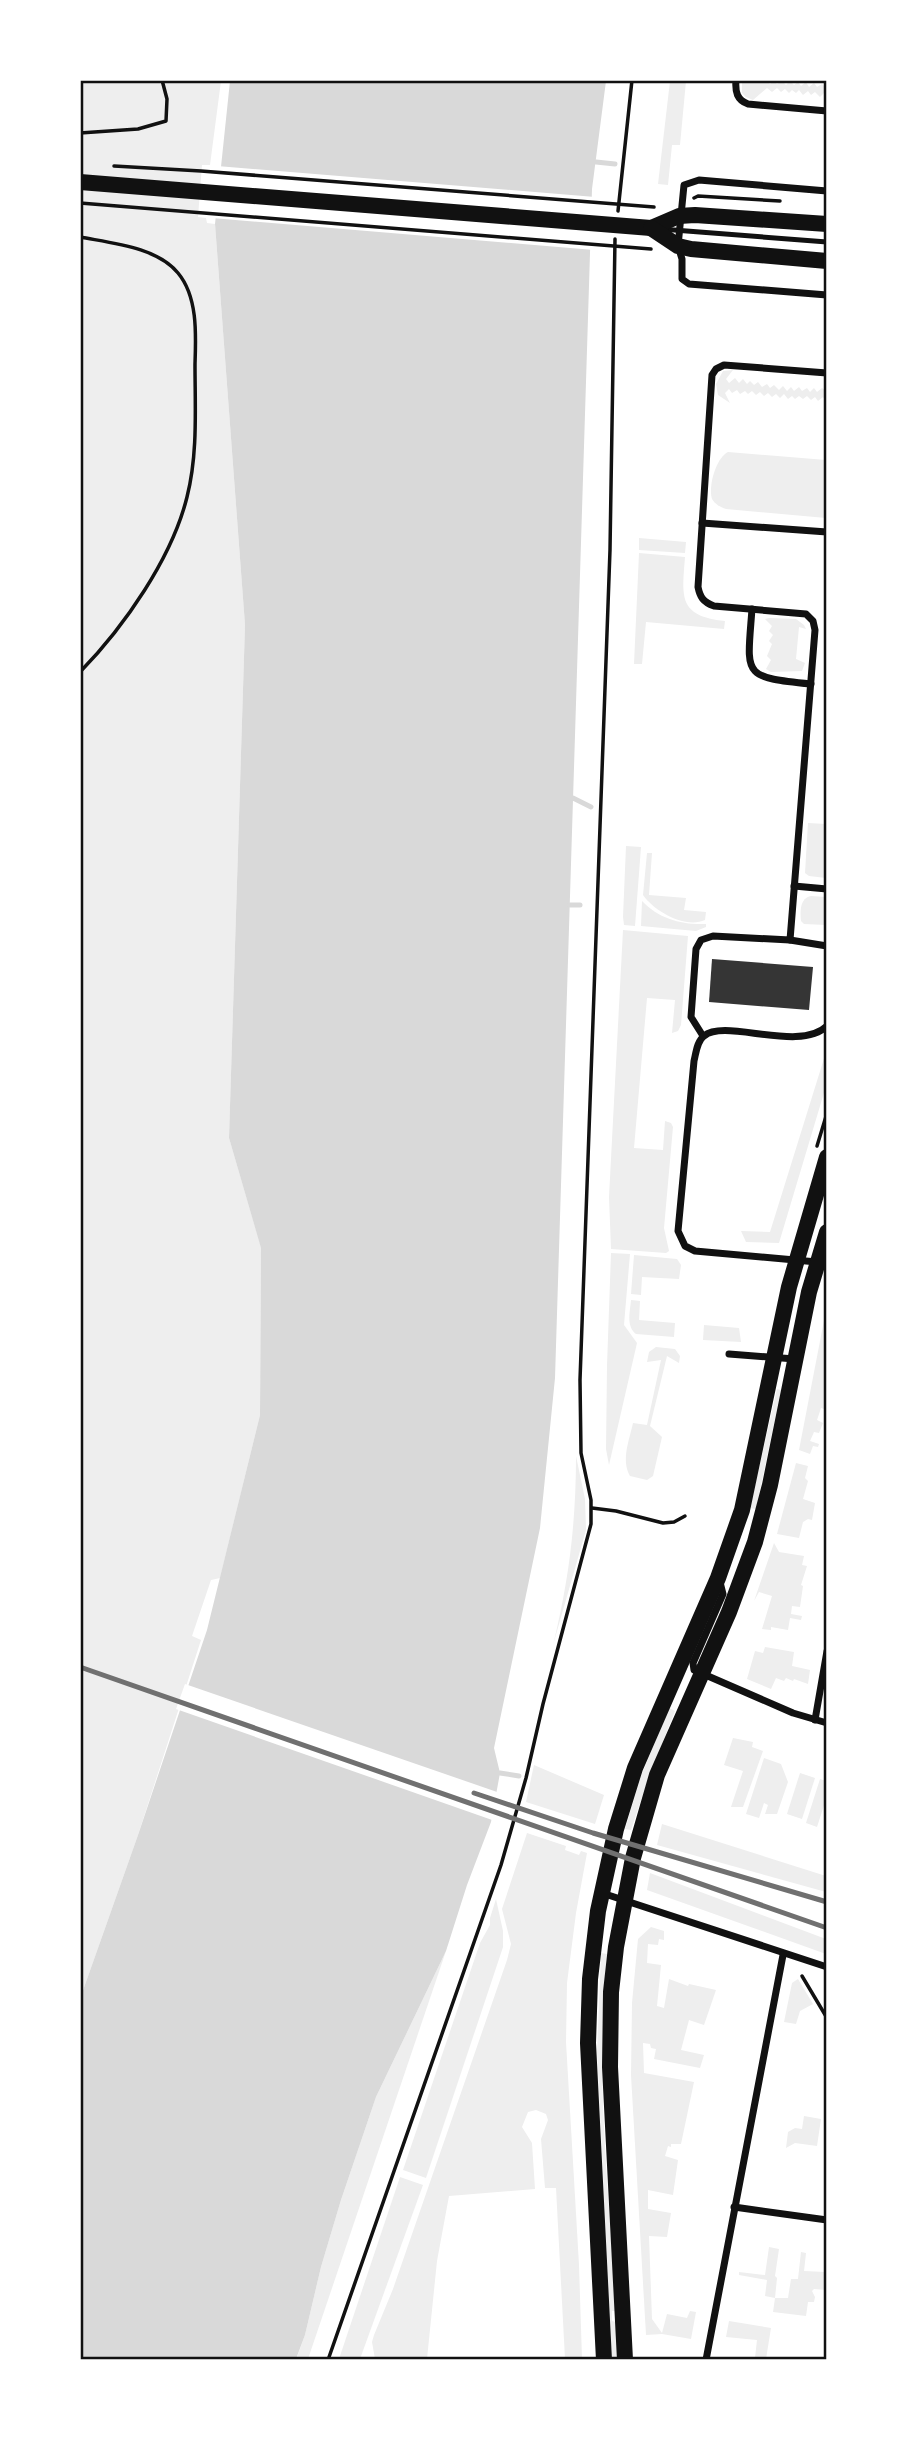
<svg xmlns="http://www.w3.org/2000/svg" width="907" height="2440" font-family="'DejaVu Sans',sans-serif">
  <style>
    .green { fill: #eee }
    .water { fill: #d9d9d9 }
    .pier { fill: #fff }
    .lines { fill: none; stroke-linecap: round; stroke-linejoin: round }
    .stream { stroke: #d9d9d9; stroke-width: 5 }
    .building { fill: #353535 }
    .path { stroke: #111; stroke-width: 3.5 }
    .service { stroke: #111; stroke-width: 5 }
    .minor { stroke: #111; stroke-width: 7 }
    .primary { stroke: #111; stroke-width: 16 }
    .rail { stroke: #707070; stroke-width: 5 }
    .neatline { fill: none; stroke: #111; stroke-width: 2.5 }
  </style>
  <rect width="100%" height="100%" fill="#fff"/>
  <g class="green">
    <path d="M80,81h141l-11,84h-8l-4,52 8,1 1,5 8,1 30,401 -16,513 32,109 -1,168 -40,163 -9,2 -19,56 9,4 -63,195 -57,161z"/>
    <path d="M670,81h16l-6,64h-8l-4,40 -10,-1z"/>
    <path d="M742,81h17l2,2 6,-2 3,3 4,-3 3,3 5,-3 4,4 4,-4 4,4 4,-3 3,4 5,-4 3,5 5,-4 3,4 5,-3 4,4v9l-2,-4 -4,4 -5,-5 -4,3 -3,-4 -5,4 -4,-5 -3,3 -4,-3 -3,3 -4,-4 -4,3 -4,-4 -5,4 -5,-4 -14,12 -7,-3 -4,-4z"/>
    <path d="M733,370l-7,9 3,4 6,-5 4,5 4,-4 4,5 3,-3 4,4 4,-3 4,5 5,-3 3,4 4,-3 5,5 4,-4 4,5 4,-4 3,4 5,-4 3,4 5,-3 3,4 4,-4 3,4 5,-4 4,3v10l-3,-4 -5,4 -3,-4 -4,3 -4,-4 -4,3 -4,-3 -4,3 -3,-3 -4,3 -4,-5 -4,4 -4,-4 -4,3 -4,-4 -4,3 -4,-4 -4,3 -4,-4 -4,3 -3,-3 -5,3 -3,-4 -5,3 -3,-4 -4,4 5,10 -12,-8 -2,-11 7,-13z"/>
    <path d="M728,452l98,8v58l-100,-9c-6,-2 -11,-5 -14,-10 -4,-13 4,-41 16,-47z"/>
    <path d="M639,538l47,4 -1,11 -46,-3z"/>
    <path d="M639,553l46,4c-3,40 -7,59 40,64l-1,8 -78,-7 -4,42h-8z"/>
    <path d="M769,618l27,1 8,6 2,4 -7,-2 -3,32 9,4 -3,8 -31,1 -5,-3 5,-9 -4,-4 5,-12 -3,-3 4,-6 -4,-4 3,-5 -7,-7z"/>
    <path d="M808,823l18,1v54l-17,-2 -4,-3z"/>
    <path d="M626,846l15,1 -6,79 -11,-1 -1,-8z"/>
    <path d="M647,853h5l-3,42 37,3 -2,12 22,2 -1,8c-20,9 -51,-9 -62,-25z"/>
    <path d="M811,896l15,1v28l-22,-1 -3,-3c-1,-10 -1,-23 10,-25z"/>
    <path d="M642,901c17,18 40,24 64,23v3l-10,4 -55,-5z"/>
    <path d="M623,930l65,6 -7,89 -3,6 -6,2 3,-33 -28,-2 -13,150 29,2 2,-29 6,2 2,4 -9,101 5,23 -3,2 -55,-4 -2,-52z"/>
    <path d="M826,1052v34l-47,157 -33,-1 -5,-11 29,1z"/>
    <path d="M611,1253l19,1 -6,71 13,18 -28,122 -3,-16 1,-83z"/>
    <path d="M634,1255l43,4 4,6 -2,14 -37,-2 -1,18 -10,-1z"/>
    <path d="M631,1300l9,1 -1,19 36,3 -1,14 -38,-3c-10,-8 -6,-22 -5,-34z"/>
    <path d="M826,1310v93l-2,6 -3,-1 -4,12 6,3 -4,10 -5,-1 -4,9 9,3 -1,3 -5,-1 -3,8 -11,-4z"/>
    <path d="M704,1325l35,3 2,14 -38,-2z"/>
    <path d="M656,1347l19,2 5,7 -1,7 -12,-7 -17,70 12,11 -9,39 -6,4 -17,-4c-9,-16 -1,-35 3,-53l14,2 14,-65 -14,2 2,-10z"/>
    <path d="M777,1389l4,1 -25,119 -6,-1z"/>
    <path d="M576,1456l9,43 1,31 -33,115c16,-65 23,-122 23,-189z"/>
    <path d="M796,1463l12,3 -3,12 3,3 -5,18 12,4 -3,17 -4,-1 -5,3 -4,16 -22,-4z"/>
    <path d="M774,1543l5,9 25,4 -2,9 5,1 -6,19 2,1 -3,21 -8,-1 -1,8 11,2 -1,4 -11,-2 -2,12 -17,-3v3l-9,-1 10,-33 -13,-4 -5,9z"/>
    <path d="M765,1647l29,5 -2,14 18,4 -2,14 -14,-5 -1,2 -7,-3 -2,3 -8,-3 -5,11 -24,-10 8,-28 8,2z"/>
    <path d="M669,1708l6,3 -27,68 -17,51 -6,-1 16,-53z"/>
    <path d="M733,1738l20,4 -1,5 11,4 -20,56h-12l12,-36 -19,-6z"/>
    <path d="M764,1758l17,6 7,18 -11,32h-12l3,-9 -4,-2 -5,15 -13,-4z"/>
    <path d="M534,1765l70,30 -9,29 -69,-22z"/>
    <path d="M800,1773l15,5 -13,41 -15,-5z"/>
    <path d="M820,1779l6,2v18l-9,28 -11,-4z"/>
    <path d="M662,1824l164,52v16l-169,-47z"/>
    <path d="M527,1833l39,13 -1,4 14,5 2,-4 6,2 -11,60 -9,70 -1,59 13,223 3,94h-17l-9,-171h-11l-4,-49 7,-19 -2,-6 -10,-4 -8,2 -6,15 10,16 3,46 -86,7 -12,65 -10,98h-52l-3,-17 2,-7 19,-46 114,-329 4,-16 -9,-35z"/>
    <path d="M650,1873l176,66v15l-179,-64z"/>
    <path d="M496,1899l7,32v16l-77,231 -23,-8 77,-227 10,-18v-7z"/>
    <path d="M651,1927l13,4v9l-5,-1 -1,6 -10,-1 -1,19 14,2 -4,41 7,2 5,-29 19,7 1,-2 27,6 -12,35 -15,-5 -8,30 23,5 -4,13 -46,-9 2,-10 -5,-1 -1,-4 -7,-1 1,30 50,9 -13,62h-10v3l-3,-1 -3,10 13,4 -5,35 -25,-5v19l23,4 -4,24 -18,-1 3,83 10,14 5,-19 20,4 3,-7 6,1 -5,27 -29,-5 -16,1 -15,-260 1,-72 6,-64z"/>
    <path d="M446,1951l-138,408 -12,1 9,-25 16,-68 20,-67 35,-103z"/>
    <path d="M601,1953l6,1c-13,118 3,238 8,357h-3v10l4,1 1,38 -5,-1 -15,-307z"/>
    <path d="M798,1979l15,25 -13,7 -4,13 -12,-2 8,-39z"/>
    <path d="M804,2116l17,3 -4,27 -22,-3 -9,5 2,-16 7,-4 7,1z"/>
    <path d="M400,2177l23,8 -63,174h-21z"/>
    <path d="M769,2247l10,2 -4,27 2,2 -2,20h13l3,-19h7l3,-27 5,1 -2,18 21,1 1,-6v24l-12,-1 -2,2 3,6 -1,5h-6l-2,14 -33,-4 2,-14 -10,-2 2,-16 -28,-5v-3l26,3z"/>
    <path d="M729,2321l42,7 -5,31h-23l1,-2 11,1 2,-18 -31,-3z"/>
  </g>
  <path class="water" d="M230,81h376l-14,108 -37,1189 -15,150 -46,220 6,25 -9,49 -24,63 -21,66 -70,146 -35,103 -20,67 -16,68 -9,24 -215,1v-364l57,-161 69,-205 53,-215 1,-167 -32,-110 16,-513 -30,-401z"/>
  <g class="pier">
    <path d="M217,166l378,31 -1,53 -382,-32z"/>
    <path d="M185,1684l315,109 -5,28 -319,-112z"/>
  </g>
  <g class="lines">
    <g class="stream">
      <path d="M596,162l19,2"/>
      <path d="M573,798l18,9"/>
      <path d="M570,905h10"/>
      <path d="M500,1773l19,3"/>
    </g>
  </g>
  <path class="building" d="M712,959l101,8 -4,43 -100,-8z"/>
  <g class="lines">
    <g class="path">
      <path d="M80,133l58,-4 28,-8 1,-22 -5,-19"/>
      <path d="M114,166l87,5 453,36"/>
      <path d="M694,198l4,-2 82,5"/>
      <path d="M80,203l571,46"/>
      <path d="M618,211l14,-131"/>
      <path d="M80,237c31,6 77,10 98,36 20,24 18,62 17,91 0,44 3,90 -8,133 -15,61 -63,130 -107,175"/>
      <path d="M817,1146l10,-33"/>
      <path d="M592,1508l24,3 47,12 11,-1 11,-6"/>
      <path d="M802,1976l25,42"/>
      <path d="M328,2360l173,-495 25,-87 17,-74 48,-180v-24l-10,-47 -1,-73 30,-830 5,-311"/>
    </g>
    <path class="service" d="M661,229l166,13"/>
    <g class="minor">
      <path d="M736,80c-1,12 1,20 12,24l79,7"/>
      <path d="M827,191l-128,-11 -15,5 -6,61 4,13v20l7,5 138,11"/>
      <path d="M702,523l125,9"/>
      <path d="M752,609c-5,67 -11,68 59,75"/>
      <path d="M794,886l33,3"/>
      <path d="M790,940l37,6"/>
      <path d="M703,1036l-12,-19 5,-68 5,-9 12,-4 77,4 25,-310 -2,-9 -7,-7 -92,-8c-11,-4 -14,-9 -16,-19l14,-212 4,-6 8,-4 103,8"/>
      <path d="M817,1262l-122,-11 -10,-5 -7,-15 16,-170c2,-8 3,-20 10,-25 21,-18 95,17 123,-10"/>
      <path d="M729,1354l66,5"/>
      <path d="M720,1582l3,12 -30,69 1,7 99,43 34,10"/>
      <path d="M815,1720l12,-69"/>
      <path d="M602,1893l225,74"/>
      <path d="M734,2207l93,13"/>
      <path d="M706,2360l77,-405"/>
    </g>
    <g class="primary">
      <path d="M80,182l571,46 28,-12 16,-1 132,9"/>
      <path d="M651,228l27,18 13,3 136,12"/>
      <path d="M604,2360l-16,-317 2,-64 8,-68 18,-82 19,-61 83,-190 24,-68 47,-223 38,-130"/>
      <path d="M625,2360l-15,-293 1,-75 5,-45 17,-89 24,-83 72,-163 26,-70 15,-57 39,-193 18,-60"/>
    </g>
    <g class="rail">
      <path d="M80,1667l747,261"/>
      <path d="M474,1793l119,40 234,69"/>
    </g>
  </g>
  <rect width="907" height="2440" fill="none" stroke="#ffffff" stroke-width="164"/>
  <rect x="82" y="82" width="743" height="2276" class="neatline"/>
</svg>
